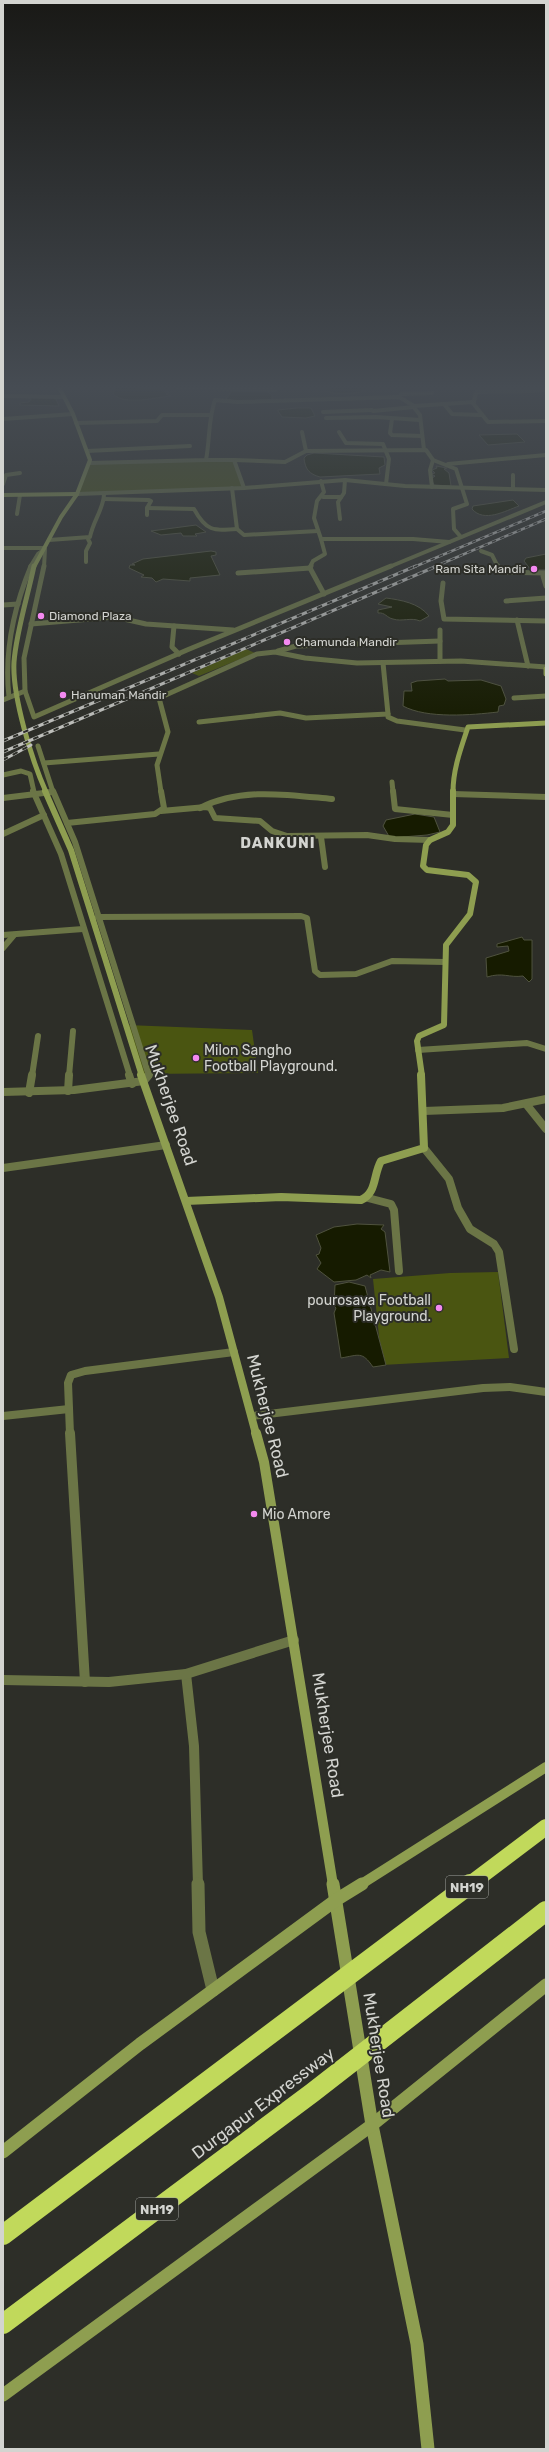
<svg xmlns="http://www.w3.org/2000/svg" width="549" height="2452" font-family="Rubik,sans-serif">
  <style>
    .green { fill: #4a5511 }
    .water { fill: #161b00; stroke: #4f523e }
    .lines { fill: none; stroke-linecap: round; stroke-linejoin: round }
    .street-far5 { stroke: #6b7546; stroke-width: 4 }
    .street-far4 { stroke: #6b7546; stroke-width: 5 }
    .street-far3 { stroke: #6b7546; stroke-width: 6 }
    .street-far2 { stroke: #6b7546; stroke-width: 8 }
    .street-far1 { stroke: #6b7546; stroke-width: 10 }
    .street { stroke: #6b7546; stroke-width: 13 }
    .secondary-far5 { stroke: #8e9e50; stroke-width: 4 }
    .secondary-far4 { stroke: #8e9e50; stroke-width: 5 }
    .secondary-far3 { stroke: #8e9e50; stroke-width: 6 }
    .secondary-far2 { stroke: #8e9e50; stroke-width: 8 }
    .secondary-far1 { stroke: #8e9e50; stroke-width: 10 }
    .secondary { stroke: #8e9e50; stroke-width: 13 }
    .highway-far1 { stroke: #c1d95b; stroke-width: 16 }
    .highway { stroke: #c1d95b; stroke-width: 20 }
    .rail-far1-casing { stroke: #bebfbb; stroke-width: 2.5 }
    .rail-casing { stroke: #bebfbb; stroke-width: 3 }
    .rail-far1 { stroke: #2d2e28; stroke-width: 1.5; stroke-dasharray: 4.5; stroke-linecap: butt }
    .rail { stroke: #2d2e28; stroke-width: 2; stroke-dasharray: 5.5; stroke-linecap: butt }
    .poi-dot { fill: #f489f0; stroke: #2d2e28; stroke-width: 1.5 }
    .labels { text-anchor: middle; stroke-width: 4; stroke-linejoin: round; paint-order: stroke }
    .far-poi-label { font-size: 12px; fill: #d3d4d0; stroke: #2d2e28; text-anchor: start }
    .shield { fill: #2d2e28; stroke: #a1a29e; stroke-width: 1 }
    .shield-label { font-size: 13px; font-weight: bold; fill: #d3d4d0 }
    .poi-label { font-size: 14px; fill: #d3d4d0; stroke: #2d2e28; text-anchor: start }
    .far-district-label { font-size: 15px; font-weight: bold; letter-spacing: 1px; fill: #d3d4d0; stroke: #2d2e28 }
    .near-street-label { font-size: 17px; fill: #d3d4d0; stroke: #2d2e28 }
  </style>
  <rect width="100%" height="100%" fill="#2d2e28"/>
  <g class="green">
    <path d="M234,460l10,28 -167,6 13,-31z"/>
    <path d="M246,649l9,4 -56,23 -7,-3z"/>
    <path d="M127,1025l125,5 6,43 -116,1z"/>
    <path d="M498,1272l11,86 -127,7 -9,-86 77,-6z"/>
  </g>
  <g class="water">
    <path d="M115,387l48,2 2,3h4l-3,2 5,2c-14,1 -46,10 -58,-2z"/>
    <path d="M333,387h31l-2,5c-10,1 -31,4 -38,-3z"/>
    <path d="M232,391l36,1 4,3v6l-35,1 -11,-3z"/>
    <path d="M28,397h27l4,9 -39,-1v-2l9,-1 2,-3z"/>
    <path d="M297,408h14l4,8 -9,2 -24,-1 -4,-6v-1z"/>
    <path d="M517,434l8,8 -37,3 -9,-10z"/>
    <path d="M314,453l70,4 1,8 -6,3 1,6 -60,3c-11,-3 -15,-8 -16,-19l3,-3z"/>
    <path d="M436,466l11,2 -3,1 5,4 2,13 -17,-1 -3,-6 4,-3 -4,-2 4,-1 -3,-3 5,-2z"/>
    <path d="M513,500l6,6c-14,5 -35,17 -47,3l1,-3z"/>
    <path d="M196,525l10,7 -11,2 2,2h-14l-2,-3 -20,2 -10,-4z"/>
    <path d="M211,551l5,1v3l-5,1 9,19 -30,3v3l-27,-2 -7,3 -4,-4 -11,-1 3,-2 -15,-7 1,-3h5l-3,-1 11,-5z"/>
    <path d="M546,554v16h-15l-7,-9 2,-3z"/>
    <path d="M386,598c15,2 33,5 43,18l-9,5c-9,-4 -18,1 -27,-2 -6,-1 -8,-7 -15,-6v-3l14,-3 -14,-3z"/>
    <path d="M445,679l3,2 33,-1 20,6 5,13 -2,6 -5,1 -1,6c-26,3 -71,7 -95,-6l1,-15h8l-1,-8 6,-2z"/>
    <path d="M415,814l19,3 6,15 -13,3 -37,3 -7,-12 3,-6z"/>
    <path d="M522,937l2,3h8v39l-3,3 -6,-6c-14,2 -20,-4 -36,1l-1,-19 23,-7 -1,-5 -11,1v-3z"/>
    <path d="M357,1224l27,1 -3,4 4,3 5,40 -9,-2 -11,5 1,3 -4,-3 -11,5 -22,2 -17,-13 4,-6 -5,-8 3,-1 2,-6 -5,-13 18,-8z"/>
    <path d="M349,1282l16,4 21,79 -13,2c-11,-16 -14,-12 -32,-9l-7,-45 2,-5 -2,-2 1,-21z"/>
  </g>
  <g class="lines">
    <g class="street-far5">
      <path d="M177,387l98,3"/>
      <path d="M528,391l18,-1"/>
      <path d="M401,394l31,-1"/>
      <path d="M3,396l61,1"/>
      <path d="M472,402l16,20 58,-1"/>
      <path d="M444,404l8,10 29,1"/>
      <path d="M412,405l8,10 4,35"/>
      <path d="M373,411l41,-4"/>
      <path d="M323,412l49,-2"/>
      <path d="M326,418l50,-1 44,3"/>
      <path d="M3,419l70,-5"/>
      <path d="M392,419l-2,14 2,2 30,1"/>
      <path d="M76,423l81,-2 5,-6h48"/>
      <path d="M302,432l4,19"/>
      <path d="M339,432l7,11 37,1 6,15 -3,25"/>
      <path d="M87,451l103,-5"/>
      <path d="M234,460l51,2 21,-11 120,-1 7,10 23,9 11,35 -14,5 1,20 7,8"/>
      <path d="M90,463l116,-3c4,-21 2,-40 9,-60l22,2 162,-5 15,9 60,-4 2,-10 52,-1 -1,-4"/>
      <path d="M448,464l98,-9"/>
      <path d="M513,475v13"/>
      <path d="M321,481l3,11 -7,9 -3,17 7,21h92l36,3"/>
      <path d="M3,484l3,-9 14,-2"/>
      <path d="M432,487l-2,-17 3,-10"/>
      <path d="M232,488l5,41 7,6 74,-4"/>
      <path d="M244,488l101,-8 60,6 141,4"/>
      <path d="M77,494l167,-6 -10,-28h-28"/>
      <path d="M323,497h18"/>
      <path d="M104,499l45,1 2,1 -4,7v7"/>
      <path d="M147,508l47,1c12,22 19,22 43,20"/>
      <path d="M17,514l3,-19"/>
      <path d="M340,519l-2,-17 6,-9 1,-13"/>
      <path d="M49,540l41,-3c3,-16 14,-29 14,-43"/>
      <path d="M3,548h41"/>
      <path d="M481,551l11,4 6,12"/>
      <path d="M86,562v-11l4,-8 -2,-4"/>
      <path d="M30,567l8,-13 7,-5 -1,18"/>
      <path d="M310,567l3,-6 12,-7 -4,-15"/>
      <path d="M389,567l157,-65"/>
    </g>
    <g class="street-far4">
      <path d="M311,566l-1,2 14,26"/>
      <path d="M498,566l3,6 44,1"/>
      <path d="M238,573l72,-5"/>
      <path d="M546,573l-3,3 3,10"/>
      <path d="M443,583l-2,18 3,18 102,2"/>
      <path d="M506,601l40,-3"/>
      <path d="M3,605l15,-1"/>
      <path d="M517,620l11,46"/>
      <path d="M31,624l84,-7 31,7 87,6"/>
      <path d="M174,626l-2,21 7,7"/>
      <path d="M440,630v31"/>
      <path d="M278,651l18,-5 144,-5"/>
      <path d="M25,691l9,26 153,-67 204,-84"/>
      <path d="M9,697c-5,-44 5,-90 22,-131"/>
      <path d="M514,698l32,-2"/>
      <path d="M3,700l22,-9 -1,-33 20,-92"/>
      <path d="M388,714v3l9,4 68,9"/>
      <path d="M199,722l81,-9 26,5 82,-4 -5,-51"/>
      <path d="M38,746l15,46"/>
      <path d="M44,763l115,-9"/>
      <path d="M3,775l18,-4 9,3 4,18"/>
      <path d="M392,782l1,10"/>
      <path d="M49,792h3"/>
      <path d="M161,792l-4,-27 11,-33 -9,-34 98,-44 18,-2 30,6 52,5 104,-2 85,6"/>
    </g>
    <g class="street-far3">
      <path d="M33,791l28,63 69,222"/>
      <path d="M53,791l22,51 74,234"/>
      <path d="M393,791l2,18 58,6"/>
      <path d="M453,794l93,3"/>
      <path d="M3,798l49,-6"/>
      <path d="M200,808c40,-21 89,-13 132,-9"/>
      <path d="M161,811l45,-4 4,1 5,10 45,3 12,10 15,5 80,-1 28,4 35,1"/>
      <path d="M67,823l88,-9 9,-6 -3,-17"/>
      <path d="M3,834l41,-19"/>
      <path d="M321,837l4,30"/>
      <path d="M98,917l203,-1 6,2 8,53 5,4 36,-1 36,-13 53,1"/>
      <path d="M3,935l80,-6"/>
      <path d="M3,948l11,-13"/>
      <path d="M418,1050l109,-7 19,6"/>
      <path d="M32,1076l6,-40"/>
      <path d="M69,1076l4,-45"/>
    </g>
    <g class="street-far2">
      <path d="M129,1075l3,9"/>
      <path d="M68,1091l1,-16"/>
      <path d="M3,1092l71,-2 70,-9 5,-6"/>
      <path d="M29,1093l3,-18"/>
      <path d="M526,1104l20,25"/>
      <path d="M424,1111l79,-3 43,-9"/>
      <path d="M424,1148l25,31 9,29 12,21 24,15 5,8 15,97"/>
      <path d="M3,1168l163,-23"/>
      <path d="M368,1198l23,6 3,6 5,61"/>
      <path d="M3,1416l66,-7"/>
      <path d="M252,1416l231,-28 27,-1 36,5"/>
      <path d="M70,1434l-2,-51 3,-8 14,-4 149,-19"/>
    </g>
    <g class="street-far1">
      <path d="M70,1433l15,249"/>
      <path d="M186,1674l8,72 4,139"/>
      <path d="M3,1680l106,2 77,-8 108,-34"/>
    </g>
    <path class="street" d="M198,1884l1,48 14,58"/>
    <g class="secondary-far5">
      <path d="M3,495l74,-1"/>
      <path d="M34,567l27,-50 16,-23 13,-34 -17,-46 -14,-27"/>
    </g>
    <g class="secondary-far4">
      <path d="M34,566c-6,29 -18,67 -20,96 -2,34 18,99 32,130"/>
      <path d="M546,669v5"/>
      <path d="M453,792c0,-23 8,-44 15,-65l78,-4"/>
    </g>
    <g class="secondary-far3">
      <path d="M45,791l26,59 71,226"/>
      <path d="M422,1076l-5,-35 2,-5 25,-11 2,-80 24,-31 6,-32 -8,-7 -41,-5 -4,-4 3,-21 4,-5 18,-8 5,-7v-34"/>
    </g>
    <g class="secondary-far2">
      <path d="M141,1075l78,222 37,137"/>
      <path d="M186,1201l95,-4 80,3c16,-7 12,-25 20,-39l43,-13 -3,-73"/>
    </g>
    <g class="secondary-far1">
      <path d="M256,1433l8,29 69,423"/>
      <path d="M360,1885l186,-118"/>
    </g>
    <g class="secondary">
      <path d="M333,1884l39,241 45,219 11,105"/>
      <path d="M3,2152l137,-108 196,-144 26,-16"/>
      <path d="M3,2395l369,-270 174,-140"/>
    </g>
    <path class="highway-far1" d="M469,1885l77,-58"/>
    <g class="highway">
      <path d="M3,2235l467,-351"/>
      <path d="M3,2324l309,-231 234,-182"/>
    </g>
    <g class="rail-far1-casing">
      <g id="rail-far1">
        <path d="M414,567l132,-56"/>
        <path d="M434,567l112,-48"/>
      </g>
    </g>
    <g class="rail-casing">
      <g id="rail">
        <path d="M3,741l413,-175"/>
        <path d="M3,752l434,-186"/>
        <path d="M3,760l28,-15"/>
      </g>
    </g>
    <use href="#rail-far1" class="rail-far1"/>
    <use href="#rail" class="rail"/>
  </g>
  <linearGradient id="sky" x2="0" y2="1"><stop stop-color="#191916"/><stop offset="0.53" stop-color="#464c53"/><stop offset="1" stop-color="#464c53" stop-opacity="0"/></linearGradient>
  <rect width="549" height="731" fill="url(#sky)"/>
  <g class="poi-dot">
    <circle cx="534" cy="569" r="4"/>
    <circle cx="41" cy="616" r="4"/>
    <circle cx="287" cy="642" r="4"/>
    <circle cx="63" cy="695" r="4"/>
    <circle cx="196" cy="1058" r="4"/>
    <circle cx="439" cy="1308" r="4"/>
    <circle cx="254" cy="1514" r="4"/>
  </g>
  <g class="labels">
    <g class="far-poi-label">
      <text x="526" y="573" text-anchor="end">Ram Sita Mandir</text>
      <text x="49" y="620">Diamond Plaza</text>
      <text x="295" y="646">Chamunda Mandir</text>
      <text x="71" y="699">Hanuman Mandir</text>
    </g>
    <g class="shield">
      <rect x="446" y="1876" width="42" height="22" rx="3"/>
      <rect x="136" y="2198" width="42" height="22" rx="3"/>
    </g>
    <g class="shield-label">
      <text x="467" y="1892">NH19</text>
      <text x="157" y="2214">NH19</text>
    </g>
    <g class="poi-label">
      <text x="204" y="1055">Milon Sangho<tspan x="204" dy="16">Football Playground.</tspan></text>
      <text x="431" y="1305" text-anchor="end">pourosava Football<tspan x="431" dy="16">Playground.</tspan></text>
      <text x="262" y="1519">Mio Amore</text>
    </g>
    <g class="far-district-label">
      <text x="278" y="848">DANKUNI</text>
    </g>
    <g class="near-street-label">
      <text transform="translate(171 1105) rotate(71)" y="6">Mukherjee Road</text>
      <text transform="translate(268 1416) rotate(76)" y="6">Mukherjee Road</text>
      <text transform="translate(328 1735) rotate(81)" y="6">Mukherjee Road</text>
      <text transform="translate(379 2055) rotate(81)" y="6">Mukherjee Road</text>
      <text transform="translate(263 2103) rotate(-37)" y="6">Durgapur Expressway</text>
    </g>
  </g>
  <rect width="549" height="2452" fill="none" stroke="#d3d4d0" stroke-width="8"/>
</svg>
